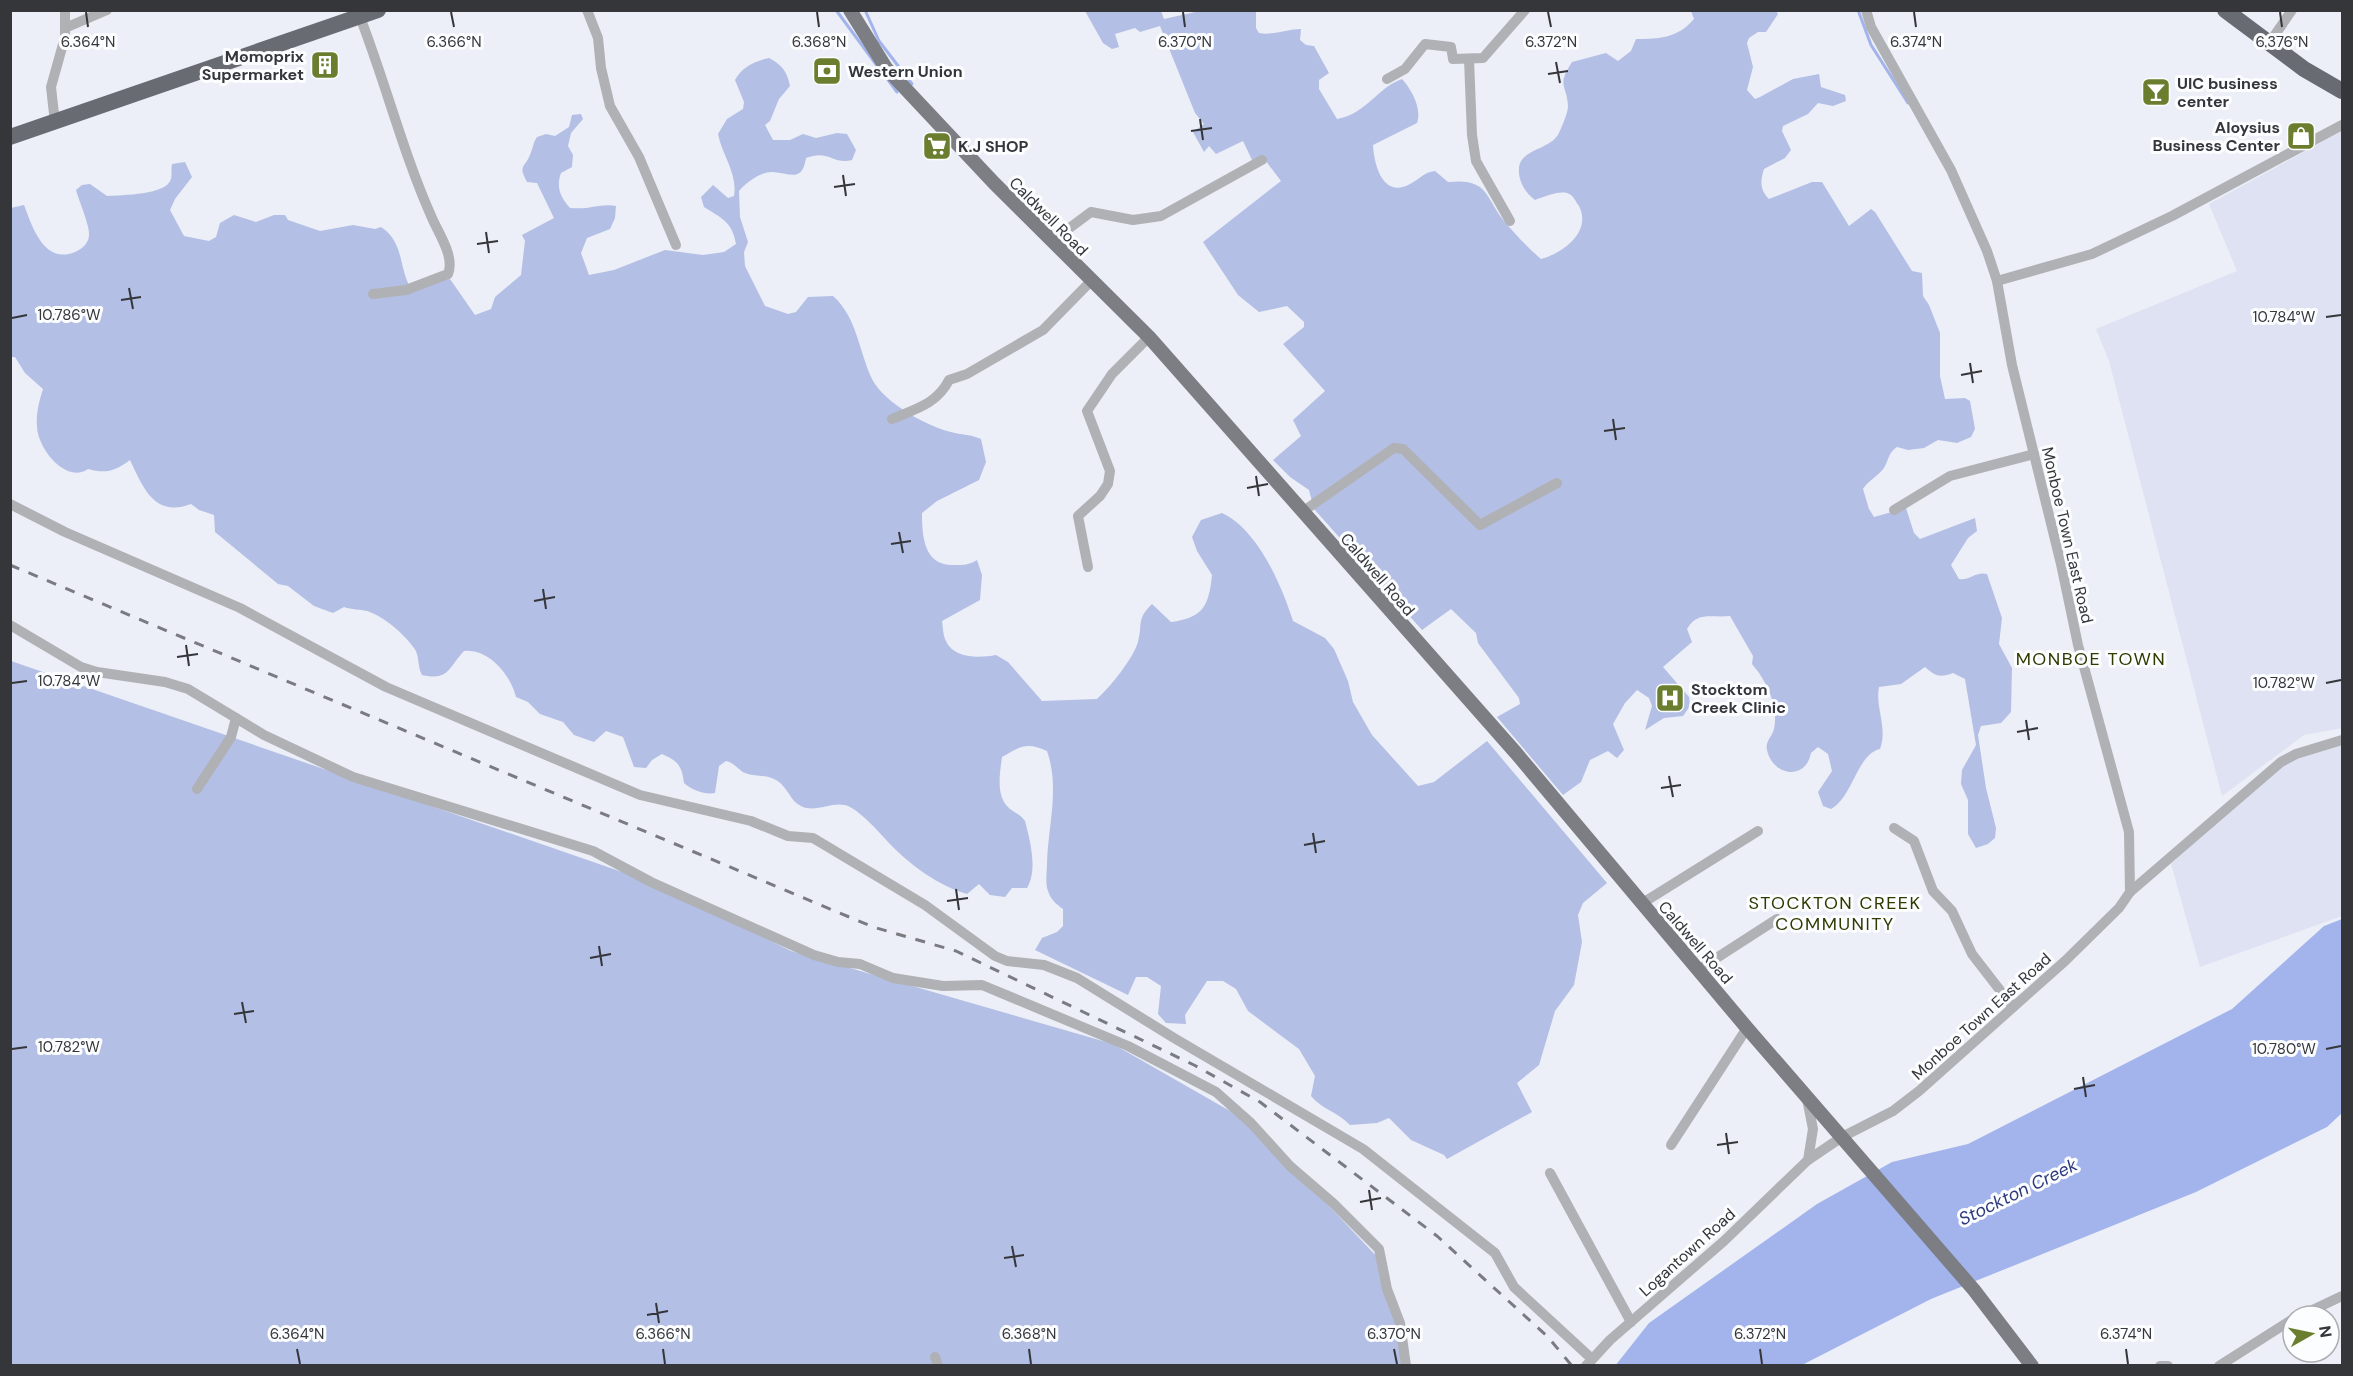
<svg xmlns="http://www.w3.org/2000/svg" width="2353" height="1376" font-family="'DM Sans',sans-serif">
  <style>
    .built { fill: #dee2f2 }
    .green { fill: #b3bfe5 }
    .water { fill: #a3b4ed }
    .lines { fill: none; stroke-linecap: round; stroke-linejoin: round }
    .stream { stroke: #a3b4ed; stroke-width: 3 }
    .minor { stroke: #b0b1b5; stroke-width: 10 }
    .major { stroke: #7c7e84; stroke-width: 14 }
    .highway { stroke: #696b72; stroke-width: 16 }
    .rail { stroke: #7a7b81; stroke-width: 3; stroke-dasharray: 10 10; stroke-linecap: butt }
    .ticks { fill: none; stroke: #35363a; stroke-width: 2 }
    .labels { text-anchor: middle; stroke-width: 6; stroke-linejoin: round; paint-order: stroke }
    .poi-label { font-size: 16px; font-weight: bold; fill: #35363a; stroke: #fcfdfe; text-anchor: start }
    .street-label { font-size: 16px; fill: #35363a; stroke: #fcfdfe }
    .neighbourhood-label { font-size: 18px; letter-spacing: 1.5px; fill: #2e3a00; stroke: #fcfdfe }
    .water-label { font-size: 18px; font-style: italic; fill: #2c397c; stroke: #fcfdfe }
    .ticks-label { font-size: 15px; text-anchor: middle; fill: #35363a; stroke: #fcfdfe; stroke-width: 6; stroke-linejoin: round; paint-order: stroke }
  </style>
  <rect width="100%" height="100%" fill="#eceff7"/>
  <g class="built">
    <path d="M2342,131v597l-38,7 -82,61 -113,-435 -13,-32 141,-58 -28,-67z"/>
    <path d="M2342,742v174l-142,51 -29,-103 125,-113z"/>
  </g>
  <g class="green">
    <path d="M1085,11h76l3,8 36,-8h56v17l3,5c13,3 28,-4 42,-4l-1,11 6,5 8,1 15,27 -10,7v9l18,30c29,-5 40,-31 65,-40 10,11 20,30 15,44l-44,22c1,20 10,54 37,39 10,-5 14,-12 25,-13l13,11c40,-4 36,13 56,39 11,13 24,27 37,38 22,-6 51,-27 38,-53 -4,-5 -5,-11 -12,-13 -10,-2 -23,4 -32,7 -9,-6 -17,-19 -16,-31 0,-20 32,-19 40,-36 3,-7 9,-20 9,-27 -1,-22 -12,-19 4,-44l34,-9 12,8 13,-10 5,-12c23,0 42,-1 58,-20l-3,-8h85l2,3 -12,18h-8l-9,6 -2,5 6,24 -6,23 8,9 5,-2 33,-18 26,-5 2,13 24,8 1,6 -13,5 -15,-3 -10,11 -25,12 -1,5 9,19 -6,8 -21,11c-4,12 -4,21 5,30l43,-17h10l27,44 22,-17 4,3 37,59 10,2 1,23 6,9 11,28v43l5,23 20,-1 5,3 5,28 -4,8 -14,6 -19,-3 -14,8 -16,2 -11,-3c-9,6 -8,12 -13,21 -6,8 -15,12 -21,21l6,20 5,8 32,-9 8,25 6,6 55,-21 2,13 -9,7 -17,27 8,14c10,2 17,-8 28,-5l15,44 -3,26 13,24 -1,44 -10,11 -20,3 -3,9 8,53 10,40 -1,10 -7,6 -12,4 -8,-14v-34l-7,-16 1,-14 14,-25 -11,-66 -12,-6c-13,5 -18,3 -28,-6l-24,17 -22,3c-4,21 9,40 1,62 -23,5 -27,48 -49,60l-8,-3 -5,-14 14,-21 -4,-17 -10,-7 -7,6c-6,29 -39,22 -44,-3 -2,-9 5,-13 7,-21 5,-23 -8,-49 -22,-65l1,-8 -23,-40c-19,2 -33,-5 -43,13l5,13 -29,25 26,30 1,9 -7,10 -19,2 -19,12 7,-24 -3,-8 -12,-8 -12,13 -12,21 11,26 -7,8 -9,-7 -18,9 -9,22 -18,13 -66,-78 23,-13 -1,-6 -41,-55 -2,-10 -25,-24 -29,21 -108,-121 -5,-19 -19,-13 -17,-17 28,-24 -8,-16 32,-29 -42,-47 21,-17v-5l-17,-16 -28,6 -21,-17 -35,-53 78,-61 -19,-25 -10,4 -9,-19 -27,13 -7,-8 -5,6 -11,-20 11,-8 -9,-11 -35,-87 -20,6 -5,-4 -20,6 4,13 -7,2 -9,-6z"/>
    <path d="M769,58c13,7 18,13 21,28l-11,13 -9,22 -5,4 8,15h17l13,-6 13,4 21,-5 10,1 9,16 -4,10c-19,5 -23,-11 -46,-2 -4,25 -16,15 -33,14 -12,-1 -27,11 -34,19l1,26 8,25 -4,10 1,14 20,40 23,8 8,-2 12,-15 25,-1c24,21 26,56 39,83 12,24 57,49 83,54 10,2 17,2 26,6l5,23 -7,18 -42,21 -15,12c0,24 2,53 32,52 9,0 15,0 23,-5l5,15 -2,25 -38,21c1,6 1,15 4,20 8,18 34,17 50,14l12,7 34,39 55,-2c13,-12 36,-40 41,-57 5,-19 -2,-22 14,-38l19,18c32,-4 38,-16 41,-47l-15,-24 -5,-14 9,-17 21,-7c36,17 59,71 71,108l32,17 9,11 14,32 5,21 19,33 46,51 16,-4 53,-41 120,142 -24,20 -5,12 4,27 -8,43 -19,26 -16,54 -22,18 15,29 -85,47 -3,-4 -33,-15 -22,-22 -12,5 -27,2c-14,-14 -27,-15 -39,-29l4,-20 -16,-27 -51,-38 -12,-22 -13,-8h-16l-22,34 1,9 -20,-1 -8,-9 3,-28 -14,-9h-11l-8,18 -93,-45 7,-12 15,-6 6,-6v-17c-7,-5 -12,-9 -15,-18 -3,-8 -1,-19 -1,-28 1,-37 13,-75 0,-112 -20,-9 -26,-5 -45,6 -2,16 -7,40 8,52 5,4 11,6 15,12 5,19 13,49 2,67h-15l-7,9 -15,-2 -11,-11 -12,10c-28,-8 -57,-29 -77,-50 -8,-9 -29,-32 -40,-37 -15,-8 -34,7 -49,-1 -10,-5 -11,-13 -18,-20 -11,-13 -24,-8 -38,-13 -7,-3 -10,-10 -19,-12l-7,5 -4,27c-10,2 -23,-3 -31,-10 -2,-17 -6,-22 -22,-29l-10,6 -6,8 -12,-1 -11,-30 -17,-6 -12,11 -20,-7 -11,-13 -23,-8 -12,-12 -12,-5c-5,-22 -28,-49 -52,-46 -16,17 -15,30 -42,24 -5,-9 -2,-19 -8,-27 -11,-15 -29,-31 -47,-37 -7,-2 -15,-1 -23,-4l-11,6 -19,-7 -26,-20 -10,-2 -63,-52 -1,-17 -15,-5 -8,-6c-37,14 -48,-17 -61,-44 -15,11 -24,14 -42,9 -22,15 -50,-20 -51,-42 -1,-13 2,-26 6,-38l-18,-16 -10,-16h-4v-149l13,-3c8,21 20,60 51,47 7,-3 14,-9 14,-17 1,-9 -10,-34 -13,-45l6,-5 8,-1 17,12c15,-1 60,-1 64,-17 1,-4 0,-10 1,-15l13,-2 7,15 -17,22 -5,11 14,26 25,5 7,-4 4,-14 14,-8 22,7 18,-7h11l3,5 32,11 33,-6 22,4 6,-2c22,14 18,38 28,58l41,-6 25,36 16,-6 4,-12 26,-22 4,-34 -3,-6 32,-17 -17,-35 -10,-1c-9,-17 -3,-13 3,-27 3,-7 3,-12 7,-18l9,-3 9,2 14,-9 3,-12 9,-1 2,5 -12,14 -3,13 5,9 -1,12 -11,6c-5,14 -1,24 9,35 19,2 31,-5 46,-2l-1,12 -5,11 -23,9 -6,15 8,22 25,-5 51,-20 38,5 21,-3 12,-8c-4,-23 -15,-26 -32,-37l-3,-10 12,-12 15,13 6,-2c4,-22 -12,-41 -16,-62l9,-15 16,-10 1,-7 -9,-22c7,-13 20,-19 34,-22z"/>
    <path d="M11,661l640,221 140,69 322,93 138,79 129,137 25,103 -1,3h-1393z"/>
  </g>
  <path class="water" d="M2342,919v194l-15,14 -131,65 -265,107 -129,66 -187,1 34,-43 168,-119 75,-42 76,-18 264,-135 92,-83z"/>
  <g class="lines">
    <g class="stream">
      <path d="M836,10l42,57"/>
      <path d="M865,10l14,31 33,43"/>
      <path d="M1858,10l13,35 37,58"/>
      <path d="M886,77l11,15"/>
    </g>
    <g class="minor">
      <path d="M587,10l11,28 3,30 9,38 29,51 37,88"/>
      <path d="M360,17c26,67 43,136 72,201 7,16 23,39 16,56l-42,16 -33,4"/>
      <path d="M65,28l42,-18"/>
      <path d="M2270,42l22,-32"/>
      <path d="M1469,59l3,76 4,26 34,60"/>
      <path d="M1387,79l18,-10 20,-25 26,3 2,12 30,-1 42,-48"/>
      <path d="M55,123l-4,-36 14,-50v-27"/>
      <path d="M1052,241l39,-29 42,8 28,-4 101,-56"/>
      <path d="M1997,281l95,-27 80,-38 170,-91"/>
      <path d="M892,419c23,-10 45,-15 57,-39l18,-6 76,-44 48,-49"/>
      <path d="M10,504l55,28 175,76 146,79 254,108 111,26 37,15 25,2 112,67 70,51 12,5 37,4 33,13 97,60 189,111 132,104 19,34 78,72"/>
      <path d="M1894,510l56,-34 84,-22"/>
      <path d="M1302,512l92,-64 9,1 77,76 77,-42"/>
      <path d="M1088,567l-10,-51 22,-20 8,-12 2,-13 -23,-60 25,-37 37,-37"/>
      <path d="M10,625l71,42 16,5 68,10 23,7 76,46 89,42 240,74 58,31 163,73 24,7 22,2 33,14 50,8 39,-1 146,61 88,46 35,31 39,43 43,37 46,46 8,40 13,34 6,43"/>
      <path d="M197,789l34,-52 5,-19"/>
      <path d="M1894,828l20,13 19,50 19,20 20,43 41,53"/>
      <path d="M2130,892l151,-130 15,-8 46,-14"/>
      <path d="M1641,904l117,-73"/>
      <path d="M1698,970l79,-51"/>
      <path d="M1807,1099l6,30 -5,31"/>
      <path d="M1671,1145l76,-117"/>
      <path d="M1550,1173l81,149"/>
      <path d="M2300,1316l42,-20"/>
      <path d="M935,1357l3,9"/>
      <path d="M1586,1366l24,-26 114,-99 84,-81 34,-23 51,-26 26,-20 146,-130 54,-53 11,-16 -1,-60 -51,-187 -17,-81 -49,-199 -15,-84 -10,-30 -36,-81 -80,-143 -5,-17"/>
      <path d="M2160,1366h8"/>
      <path d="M2219,1366l74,-47"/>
    </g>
    <path class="major" d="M850,10l36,58 108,115 155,154 367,416 231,275 227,262 58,76"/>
    <g class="highway">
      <path d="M2225,10l79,59 38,22"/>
      <path d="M10,137l368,-127"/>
    </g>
    <path class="rail" d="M10,565l863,362 83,24 238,114 66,37 177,134 111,101 24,29"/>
  </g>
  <path class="ticks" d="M86,12l2,15M451,12l3,15M817,12l2,15M1183,12l2,15M1548,12l3,15M1914,12l2,15M2280,12l2,15M1556,62l4,21M1548,74l20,-3M1200,119l3,21M1191,131l21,-3M843,175l3,21M834,187l21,-3M486,232l3,21M477,244l21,-3M129,288l4,21M121,300l20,-3M2326,317l15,-2M12,318l15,-3M1970,363l3,20M1961,375l21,-4M1613,419l3,21M1604,431l21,-3M1256,476l3,20M1247,488l21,-4M899,532l4,21M891,544l20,-3M543,589l3,20M534,601l21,-4M186,645l3,21M177,657l21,-3M12,683l15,-2M2326,683l15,-3M2026,720l3,20M2017,732l21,-4M1669,776l4,21M1661,788l20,-3M1313,833l3,20M1304,845l21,-4M956,889l3,21M947,901l21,-3M599,946l3,20M590,958l21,-4M242,1002l4,21M234,1014l20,-3M12,1049l15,-2M2326,1049l15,-3M2083,1077l3,20M2074,1089l21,-4M1726,1133l3,21M1717,1145l21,-3M1369,1190l3,20M1360,1202l21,-4M1012,1246l4,21M1004,1258l20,-3M656,1303l3,20M647,1315l21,-4M297,1349l3,15M663,1349l2,15M1029,1349l2,15M1394,1349l3,15M1760,1349l2,15M2126,1349l2,15"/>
  <defs>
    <g id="building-square" transform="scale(1.5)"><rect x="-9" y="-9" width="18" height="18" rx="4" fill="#6b7e2f" stroke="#fcfdfe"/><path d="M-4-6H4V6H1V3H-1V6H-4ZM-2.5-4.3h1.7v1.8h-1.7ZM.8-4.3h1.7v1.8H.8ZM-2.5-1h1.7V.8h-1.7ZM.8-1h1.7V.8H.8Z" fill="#fff"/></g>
    <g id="bank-square" transform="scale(1.5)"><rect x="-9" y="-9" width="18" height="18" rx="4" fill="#6b7e2f" stroke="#fcfdfe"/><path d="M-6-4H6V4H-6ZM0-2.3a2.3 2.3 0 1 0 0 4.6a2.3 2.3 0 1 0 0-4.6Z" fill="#fff"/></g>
    <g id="bar-square" transform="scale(1.5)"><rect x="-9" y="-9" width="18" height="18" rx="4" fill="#6b7e2f" stroke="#fcfdfe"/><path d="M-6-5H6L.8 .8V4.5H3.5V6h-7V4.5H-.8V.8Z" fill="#fff"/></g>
    <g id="shop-square" transform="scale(1.5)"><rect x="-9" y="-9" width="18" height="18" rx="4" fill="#6b7e2f" stroke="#fcfdfe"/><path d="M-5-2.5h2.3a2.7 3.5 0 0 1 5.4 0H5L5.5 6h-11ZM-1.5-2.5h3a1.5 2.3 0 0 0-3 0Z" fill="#fff"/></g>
    <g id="supermarket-square" transform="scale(1.5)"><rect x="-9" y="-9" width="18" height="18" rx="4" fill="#6b7e2f" stroke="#fcfdfe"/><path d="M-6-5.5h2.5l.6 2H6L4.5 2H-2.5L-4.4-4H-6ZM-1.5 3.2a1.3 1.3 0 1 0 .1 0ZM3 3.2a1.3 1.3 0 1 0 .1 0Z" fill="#fff"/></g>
    <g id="hospital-square" transform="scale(1.5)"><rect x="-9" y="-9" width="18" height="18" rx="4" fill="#6b7e2f" stroke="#fcfdfe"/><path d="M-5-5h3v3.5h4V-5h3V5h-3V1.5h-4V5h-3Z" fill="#fff"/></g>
  </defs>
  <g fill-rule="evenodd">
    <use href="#building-square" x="325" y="65"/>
    <use href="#bank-square" x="827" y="71"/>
    <use href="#bar-square" x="2156" y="92"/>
    <use href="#shop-square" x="2301" y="136"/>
    <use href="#supermarket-square" x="937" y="146"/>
    <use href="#hospital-square" x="1670" y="698"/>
  </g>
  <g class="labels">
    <g class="poi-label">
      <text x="304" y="62" text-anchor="end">Momoprix<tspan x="304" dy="18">Supermarket</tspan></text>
      <text x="848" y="77">Western Union</text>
      <text x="2177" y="89">UIC business<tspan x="2177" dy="18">center</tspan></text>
      <text x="2280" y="133" text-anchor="end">Aloysius<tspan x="2280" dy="18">Business Center</tspan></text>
      <text x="958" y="152">K.J SHOP</text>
      <text x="1691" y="695">Stocktom<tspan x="1691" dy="18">Creek Clinic</tspan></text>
    </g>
    <g class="street-label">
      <text transform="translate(1049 216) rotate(45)" y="6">Caldwell Road</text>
      <text transform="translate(2068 535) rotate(77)" y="6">Monboe Town East Road</text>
      <text transform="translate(1378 574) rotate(49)" y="6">Caldwell Road</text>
      <text transform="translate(1696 942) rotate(49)" y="6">Caldwell Road</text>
      <text transform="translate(1981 1016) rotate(-42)" y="6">Monboe Town East Road</text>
      <text transform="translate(1687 1252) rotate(-42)" y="6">Logantown Road</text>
    </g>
    <g class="neighbourhood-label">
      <text x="2091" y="665">MONBOE TOWN</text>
      <text x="1835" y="909">STOCKTON CREEK<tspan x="1835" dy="21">COMMUNITY</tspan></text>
    </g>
    <g class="water-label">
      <text transform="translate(2018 1192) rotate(-26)" y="6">Stockton Creek</text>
    </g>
  </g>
  <g class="ticks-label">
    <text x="819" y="47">6.368°N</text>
    <text x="1185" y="47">6.370°N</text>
    <text x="2282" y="47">6.376°N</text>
    <text x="88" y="47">6.364°N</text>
    <text x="454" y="47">6.366°N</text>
    <text x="1551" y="47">6.372°N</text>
    <text x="1916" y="47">6.374°N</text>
    <text x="69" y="320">10.786°W</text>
    <text x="2284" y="322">10.784°W</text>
    <text x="69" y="686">10.784°W</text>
    <text x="2284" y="688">10.782°W</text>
    <text x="69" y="1052">10.782°W</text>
    <text x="2284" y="1054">10.780°W</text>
    <text x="297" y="1339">6.364°N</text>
    <text x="663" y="1339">6.366°N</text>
    <text x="1029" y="1339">6.368°N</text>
    <text x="1394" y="1339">6.370°N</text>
    <text x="1760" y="1339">6.372°N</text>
    <text x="2126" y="1339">6.374°N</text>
  </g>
  <rect width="2353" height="1376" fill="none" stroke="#35363a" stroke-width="24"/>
  <g transform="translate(2311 1334) rotate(81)"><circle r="28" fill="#fcfdfe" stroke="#acadb0" stroke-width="1.5"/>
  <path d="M0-4.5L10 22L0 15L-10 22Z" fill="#6b7e2f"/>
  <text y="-9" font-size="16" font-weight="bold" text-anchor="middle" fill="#35363a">N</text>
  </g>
</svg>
